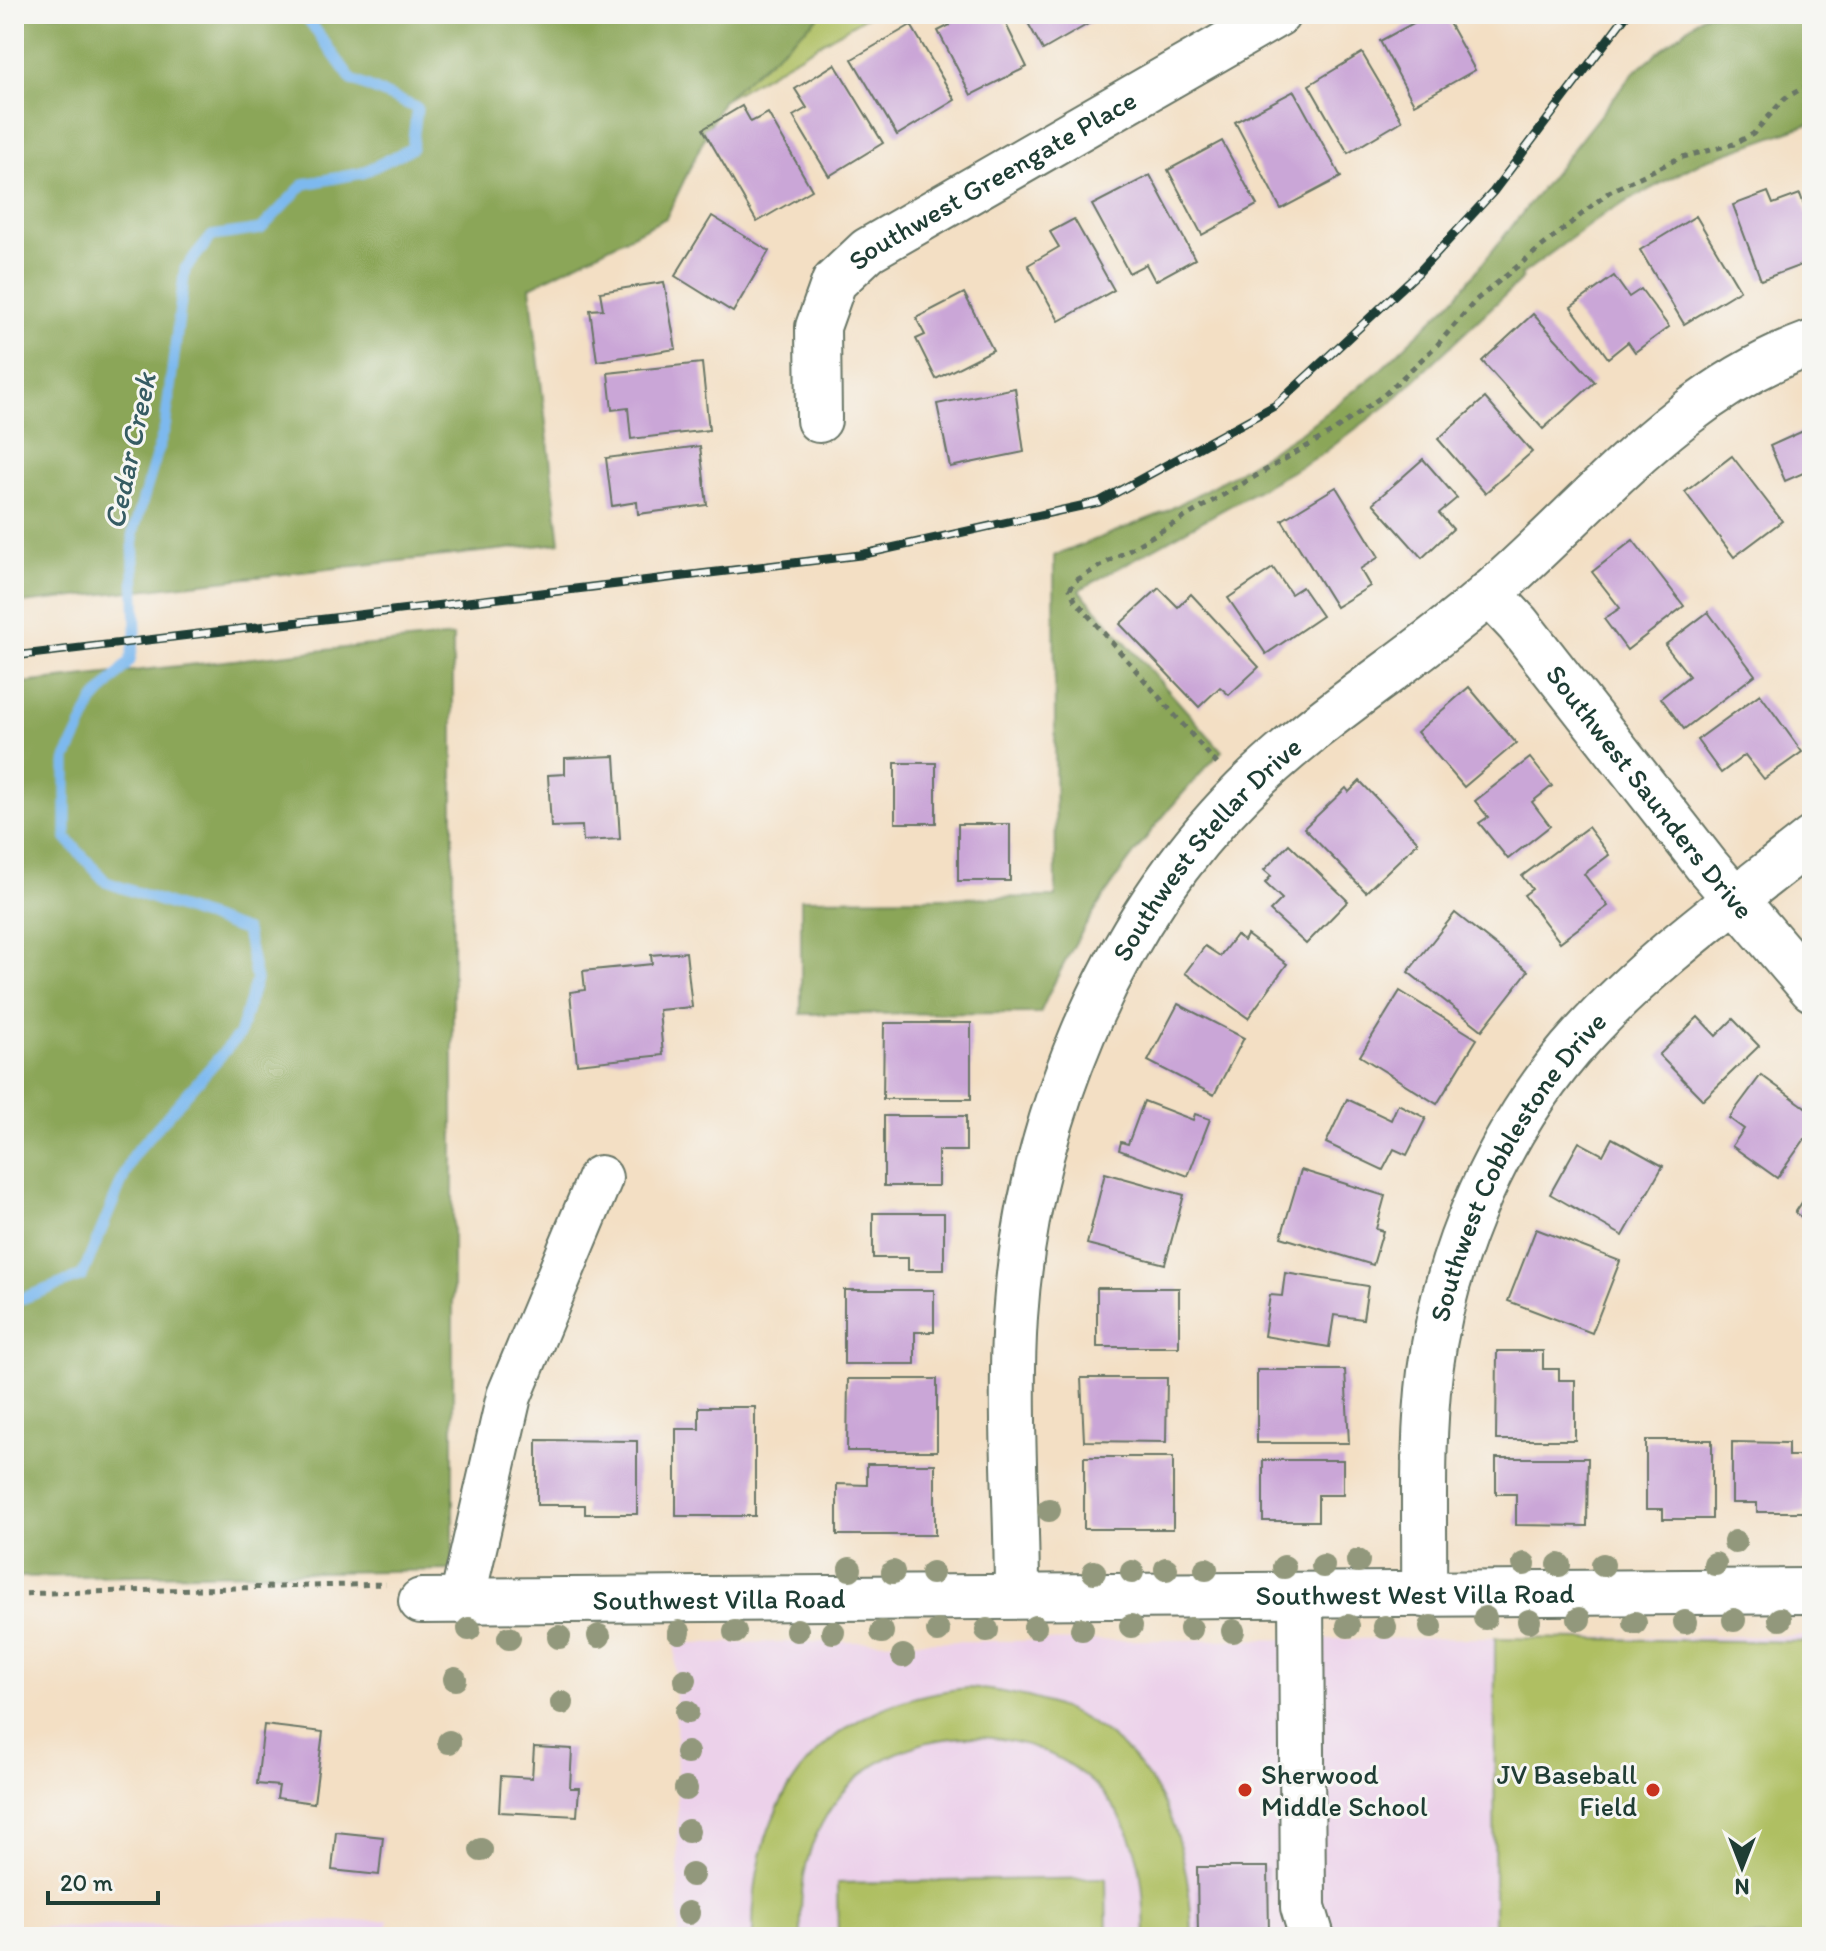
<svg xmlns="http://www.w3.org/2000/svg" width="1826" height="1951" font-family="Itim,sans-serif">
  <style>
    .built { fill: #ecd1ea }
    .green { fill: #afbf62; stroke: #677e4b; stroke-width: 2 }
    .forest { fill: #8ba658; stroke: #557246; stroke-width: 2 }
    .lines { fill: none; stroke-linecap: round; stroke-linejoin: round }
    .stream { stroke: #7db9ef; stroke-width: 11 }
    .building { fill: #caa6d7 }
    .minor-casing { stroke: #697666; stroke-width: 48 }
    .path { stroke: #697666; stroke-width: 5; stroke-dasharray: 6 6; stroke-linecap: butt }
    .minor { stroke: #fff; stroke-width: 44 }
    .rail-casing { stroke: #1f3d34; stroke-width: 9 }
    .rail { stroke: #f6f6f2; stroke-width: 6; stroke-dasharray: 18; stroke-linecap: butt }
    .tree { fill: #92987b }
    .poi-dot { fill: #c8321e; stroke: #f6f6f2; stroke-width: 3 }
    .labels { text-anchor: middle; stroke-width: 6; stroke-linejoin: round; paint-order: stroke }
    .street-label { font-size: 28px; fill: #1f3d34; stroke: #f6f6f2 }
    .poi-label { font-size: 28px; fill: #1f3d34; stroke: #f6f6f2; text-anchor: start }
    .water-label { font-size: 30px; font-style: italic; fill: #365c63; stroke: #f6f6f2 }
  </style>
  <rect width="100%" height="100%" fill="#f6f6f2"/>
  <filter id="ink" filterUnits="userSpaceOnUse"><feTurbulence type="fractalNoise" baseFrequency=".0125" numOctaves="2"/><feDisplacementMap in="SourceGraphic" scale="16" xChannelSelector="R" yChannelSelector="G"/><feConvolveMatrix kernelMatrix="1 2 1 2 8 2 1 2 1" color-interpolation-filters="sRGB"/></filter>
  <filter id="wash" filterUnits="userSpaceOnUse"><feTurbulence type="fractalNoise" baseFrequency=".006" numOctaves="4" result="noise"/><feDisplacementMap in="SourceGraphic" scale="32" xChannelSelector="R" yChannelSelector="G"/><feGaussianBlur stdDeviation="1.8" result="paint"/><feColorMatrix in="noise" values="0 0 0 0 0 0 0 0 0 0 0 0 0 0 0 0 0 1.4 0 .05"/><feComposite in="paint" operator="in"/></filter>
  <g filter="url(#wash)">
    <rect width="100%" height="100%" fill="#f3dfc4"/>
    <g class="built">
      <path d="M1812,1636v301h-1133l-4,-294z"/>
      <path d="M388,1920v17h-374v-9z"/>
    </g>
    <g class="green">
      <path d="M822,14h49l-149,87z"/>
      <path d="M1495,1638l317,4v295h-318z"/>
      <path d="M968,1688c152,10 221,102 224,249h-47c-1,-31 -1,-61 -11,-90 -47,-136 -247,-149 -313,-22 -19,36 -21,72 -20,112h-48c-2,-142 71,-235 215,-249z"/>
      <path d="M1106,1878l1,59h-269l-1,-54z"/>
    </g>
    <g class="forest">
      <path d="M14,14h808l-100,87 -56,117 -136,69 30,256 -546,61z"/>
      <path d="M1705,14h107v109l-111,39 -94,50 -86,63 2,3 -133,125 -69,52 -242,135 143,161c-74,76 -139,165 -182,262l-239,1v-115l255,-2 -2,-341 111,-44 66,-36 70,-44 77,-60 77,-74 179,-226z"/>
      <path d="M453,636v934l-439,7v-893z"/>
    </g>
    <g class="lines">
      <path class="stream" d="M14,1297l7,2 61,-23 51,-121 106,-120 17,-55 -10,-49 -140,-49 -40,-44v-79l27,-57 37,-41 6,-30 -3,-98 32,-106 20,-158 27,-33 49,-7 43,-45 58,-11 50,-25 5,-40 -65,-28 -48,-66"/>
    </g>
    <g id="blocks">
      <g class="building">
        <path d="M945,14h56l26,53 -56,28 -33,-64 12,-6z"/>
        <path d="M1023,14h71l3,5 -54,31z"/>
        <path d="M1430,14h14l31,56 -61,34 -34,-63z"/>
        <path d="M911,25l44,75 -58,35 -45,-76z"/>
        <path d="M1362,53l40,68 -54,32 -39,-68z"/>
        <path d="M835,64l48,79 -54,33 -36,-60 14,-8 -12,-19z"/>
        <path d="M1294,91l47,86 -60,32 -46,-87z"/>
        <path d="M742,106l9,16 17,-9 44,77 -55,32 -54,-93z"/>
        <path d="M1222,141l35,64 -55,30 -34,-65z"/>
        <path d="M1150,175l45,84 -40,22 -9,-17 -17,9 -37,-68z"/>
        <path d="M1768,192l5,12 27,-10 12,33v34l-51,19 -28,-75z"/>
        <path d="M712,216l57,35 -36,61 -58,-36z"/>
        <path d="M1696,216l44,74 -56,34 -44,-74z"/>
        <path d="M1074,219l40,71 -55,31 -31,-56 31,-18 -9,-15z"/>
        <path d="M1614,276l15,21 12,-8 28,38 -34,25 -7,-10 -20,16 -37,-51z"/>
        <path d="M664,282l12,67 -79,12 -7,-51 13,-1 -3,-17z"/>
        <path d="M964,293l29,57 -57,29 -20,-40 9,-4 -9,-17z"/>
        <path d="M1533,314l62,68 -52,47 -61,-68z"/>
        <path d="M702,363l7,67 -78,9 -3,-31 -16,2 -4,-37z"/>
        <path d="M1015,388l9,64 -74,15 -13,-63z"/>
        <path d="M1485,398l47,54 -47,41 -47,-54z"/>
        <path d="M1812,427v48l-2,-5 -25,11 -15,-35z"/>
        <path d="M700,446l7,59 -69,9 -1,-12 -25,4 -6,-48z"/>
        <path d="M1732,456l50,65 -48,36 -49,-65z"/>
        <path d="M1423,459l34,39 -18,15 14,16 -31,29 -49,-55z"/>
        <path d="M1336,487l43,70 -19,12 10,17 -34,21 -54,-87z"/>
        <path d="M1633,540l51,66 -57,44 -23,-31 16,-11 -28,-36z"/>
        <path d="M1273,568l18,26 11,-7 20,29 -56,38 -38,-56z"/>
        <path d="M1159,588l19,19 13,-13 68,73 -30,28 -9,-8 -21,20 -79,-83z"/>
        <path d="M1708,612l47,63 -71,54 -23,-31 28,-22 -24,-31z"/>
        <path d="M1469,687l47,56 -52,44 -47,-55z"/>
        <path d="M1760,694l42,58 -38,27 -19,-24 -24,18 -24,-33z"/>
        <path d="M615,756l5,83 -37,2 -1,-15 -31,1 -3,-52 17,-1v-16z"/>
        <path d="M1530,758l22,28 -20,16 18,24 -42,33 -29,-36 9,-6 -13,-16z"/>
        <rect x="895" y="763" width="41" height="60"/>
        <path d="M1360,781l58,61 -52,50 -62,-64 42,-40 3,4z"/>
        <rect x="958" y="824" width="52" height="57"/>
        <path d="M1588,827l21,28 -25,19 24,32 -48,36 -36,-47 8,-6 -10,-13z"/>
        <path d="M1289,844l59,57 -42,43 -36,-33 12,-12 -17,-16 6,-7 -7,-6z"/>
        <path d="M1455,913l73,58 -46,59 -74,-58z"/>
        <path d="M1236,935l8,6 3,-6 40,29 -39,54 -63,-45 20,-27 15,10z"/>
        <path d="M686,952l6,55 -33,3 4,45 -86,9 -7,-72 15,-2 -2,-19 69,-7 -1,-9z"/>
        <path d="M1400,991l77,48 -40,65 -77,-48z"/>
        <path d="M1178,1004l66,34 -30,57 -66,-34z"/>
        <path d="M1698,1017l18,19 17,-17 26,27 -56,54 -44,-45z"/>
        <path d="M884,1023h87v76h-88z"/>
        <path d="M1761,1075l51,37v17l-35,49 -45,-32 12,-17 -15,-11z"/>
        <path d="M1347,1099l44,21 7,-16 28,14 -19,37 -13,-6 -11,21 -57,-27z"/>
        <path d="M1144,1101l49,19 2,-6 15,5 -22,57 -69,-26 2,-8 7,2z"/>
        <path d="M884,1116h82v35h-28v35h-54z"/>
        <path d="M1612,1138l51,28 -40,70 -73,-42 29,-52 24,13z"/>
        <path d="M1301,1170l84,26 -9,33 7,2 -10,34 -92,-28z"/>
        <path d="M1105,1173l79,22 -19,69 -78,-20z"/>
        <path d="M1812,1187v37l-17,-11z"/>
        <path d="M873,1213h71v57h-36v-12h-35z"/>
        <path d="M1536,1229l84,32 -28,72 -84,-32z"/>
        <path d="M1285,1273l83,13 -5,33 -29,-4 -5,32 -65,-11 6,-41 12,1z"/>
        <rect x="1097" y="1288" width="82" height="59"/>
        <path d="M844,1290h90v42h-19v32h-71z"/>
        <path d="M1497,1351h46v18h16v11h16v60h-79z"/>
        <path d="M1257,1370h88l4,73h-92z"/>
        <path d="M1081,1378h86l-1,64 -82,-1z"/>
        <path d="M848,1379h89v72h-90z"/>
        <path d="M699,1407h56v109h-79v-87h23z"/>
        <path d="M537,1440l100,1v73h-52v-9h-48z"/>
        <path d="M1646,1440h66v79h-49v-10h-17z"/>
        <path d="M1732,1442l56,1v13h16v56h-47v-9h-25z"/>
        <rect x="1084" y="1457" width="89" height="72"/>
        <path d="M1496,1458h92l-1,68 -71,-1v-31h-20z"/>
        <path d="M1263,1460h80v35h-25v26h-55z"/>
        <path d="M867,1464h68v71h-98v-51l30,1z"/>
        <path d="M264,1725l59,7 -9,71 -37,-5 2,-12 -22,-2z"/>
        <path d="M534,1747l38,2 -2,39h9l-2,28 -78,-4 2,-36 31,2z"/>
        <path d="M336,1832l47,5 -4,38 -47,-5z"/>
        <path d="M1197,1867h71l1,69 -71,1z"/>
      </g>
    </g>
  </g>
  <g filter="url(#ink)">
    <use href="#blocks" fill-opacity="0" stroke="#697666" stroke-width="2"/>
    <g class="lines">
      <g class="minor-casing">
        <g id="minor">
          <path id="s1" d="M819,420l-1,-93 16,-45 34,-32 410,-236"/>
          <path id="s2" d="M1489,593l29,31 189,242 105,123"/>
          <path d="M1301,1595l2,312 9,30"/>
          <path id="s3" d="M1424,1595c1,-74 -3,-149 6,-223 15,-121 71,-247 153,-337 67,-74 151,-134 229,-196"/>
          <path id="s4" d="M1017,1596c0,-93 -8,-187 -2,-279 13,-190 92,-390 228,-526 75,-75 169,-130 249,-200 103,-90 187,-200 320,-248"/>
          <path d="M462,1600l47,-204 91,-218"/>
          <path id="s5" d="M421,1601l1391,-10"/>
        </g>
      </g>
      <g class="path">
        <path d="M1217,764l-142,-164 -5,-11 5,-8 260,-151 49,-35 54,-51 38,-44 133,-108 70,-34 55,-14 19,-10 32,-36 27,-15"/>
        <path d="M14,1594l372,-10"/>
      </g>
      <use href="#minor" class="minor"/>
      <g class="rail-casing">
        <path id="rail" d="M14,656l846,-101 239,-53 177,-97 142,-132 75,-81 134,-178"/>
      </g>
      <use href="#rail" class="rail"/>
    </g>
    <g class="tree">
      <circle cx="1049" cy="1510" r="12"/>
      <circle cx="1735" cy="1542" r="12"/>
      <circle cx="1358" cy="1561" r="12"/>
      <circle cx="1524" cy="1564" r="12"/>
      <circle cx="1715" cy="1564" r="12"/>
      <circle cx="1559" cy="1565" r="12"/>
      <circle cx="1603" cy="1565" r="12"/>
      <circle cx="1323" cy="1566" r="12"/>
      <circle cx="1284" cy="1567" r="12"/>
      <circle cx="850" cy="1569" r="12"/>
      <circle cx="1166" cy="1569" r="12"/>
      <circle cx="1206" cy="1569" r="12"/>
      <circle cx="893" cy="1572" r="12"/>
      <circle cx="1094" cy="1572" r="12"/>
      <circle cx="1132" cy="1572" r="12"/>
      <circle cx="932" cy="1573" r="12"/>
      <circle cx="1485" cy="1618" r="12"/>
      <circle cx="1579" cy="1619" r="12"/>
      <circle cx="1780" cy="1619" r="12"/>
      <circle cx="1734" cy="1620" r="12"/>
      <circle cx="1529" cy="1621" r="12"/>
      <circle cx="1685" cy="1622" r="12"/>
      <circle cx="1635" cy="1623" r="12"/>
      <circle cx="1131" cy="1626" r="12"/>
      <circle cx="1348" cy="1626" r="12"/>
      <circle cx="1035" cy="1627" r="12"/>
      <circle cx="1385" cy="1627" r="12"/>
      <circle cx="1431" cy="1627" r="12"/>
      <circle cx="469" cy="1629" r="12"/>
      <circle cx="1082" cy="1629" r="12"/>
      <circle cx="1191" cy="1629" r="12"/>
      <circle cx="797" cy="1630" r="12"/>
      <circle cx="987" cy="1630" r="12"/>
      <circle cx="938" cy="1631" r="12"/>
      <circle cx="1233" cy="1631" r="12"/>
      <circle cx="679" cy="1632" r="12"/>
      <circle cx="735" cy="1632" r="12"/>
      <circle cx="833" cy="1632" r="12"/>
      <circle cx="882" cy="1632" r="12"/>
      <circle cx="599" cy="1636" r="12"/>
      <circle cx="559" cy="1637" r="12"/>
      <circle cx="509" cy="1638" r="12"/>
      <circle cx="903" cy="1656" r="12"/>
      <circle cx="455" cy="1679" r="12"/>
      <circle cx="685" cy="1680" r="12"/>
      <circle cx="562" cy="1703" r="12"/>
      <circle cx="687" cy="1712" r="12"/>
      <circle cx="449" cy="1742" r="12"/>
      <circle cx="687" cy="1753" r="12"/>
      <circle cx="686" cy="1789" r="12"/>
      <circle cx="688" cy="1831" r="12"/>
      <circle cx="481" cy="1850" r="12"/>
      <circle cx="692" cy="1875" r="12"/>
      <circle cx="688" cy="1913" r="12"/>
    </g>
  </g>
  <g class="poi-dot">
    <circle cx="1245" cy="1790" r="8"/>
    <circle cx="1653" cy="1790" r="8"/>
  </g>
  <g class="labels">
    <g class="street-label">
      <text dy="10" stroke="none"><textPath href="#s1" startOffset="330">Southwest Greengate Place</textPath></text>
      <text dy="10" stroke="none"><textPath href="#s2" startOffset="256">Southwest Saunders Drive</textPath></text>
      <text dy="10" stroke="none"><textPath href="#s4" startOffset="796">Southwest Stellar Drive</textPath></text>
      <text dy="10" stroke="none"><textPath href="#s3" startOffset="450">Southwest Cobblestone Drive</textPath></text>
      <text dy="10" stroke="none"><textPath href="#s5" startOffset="994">Southwest West Villa Road</textPath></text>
      <text dy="10" stroke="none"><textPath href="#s5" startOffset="298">Southwest Villa Road</textPath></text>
    </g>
    <g class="poi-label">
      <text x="1261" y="1784">Sherwood<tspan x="1261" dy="32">Middle School</tspan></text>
      <text x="1637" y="1784" text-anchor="end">JV Baseball<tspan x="1637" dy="32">Field</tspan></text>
    </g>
    <g class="water-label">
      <text transform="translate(130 451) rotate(-78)" y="10">Cedar Creek</text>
    </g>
  </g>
  <rect width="1826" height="1951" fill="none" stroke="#f6f6f2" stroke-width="48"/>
  <g transform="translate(1742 1867) rotate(180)" stroke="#f6f6f2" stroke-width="6" paint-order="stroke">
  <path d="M0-6L14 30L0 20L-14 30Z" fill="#1f3d34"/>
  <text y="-12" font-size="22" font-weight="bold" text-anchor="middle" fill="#1f3d34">N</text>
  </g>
  <path d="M48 1891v12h110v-12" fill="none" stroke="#1f3d34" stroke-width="4"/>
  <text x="60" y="1891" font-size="24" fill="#1f3d34" stroke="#f6f6f2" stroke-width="6" paint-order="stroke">20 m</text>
</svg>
